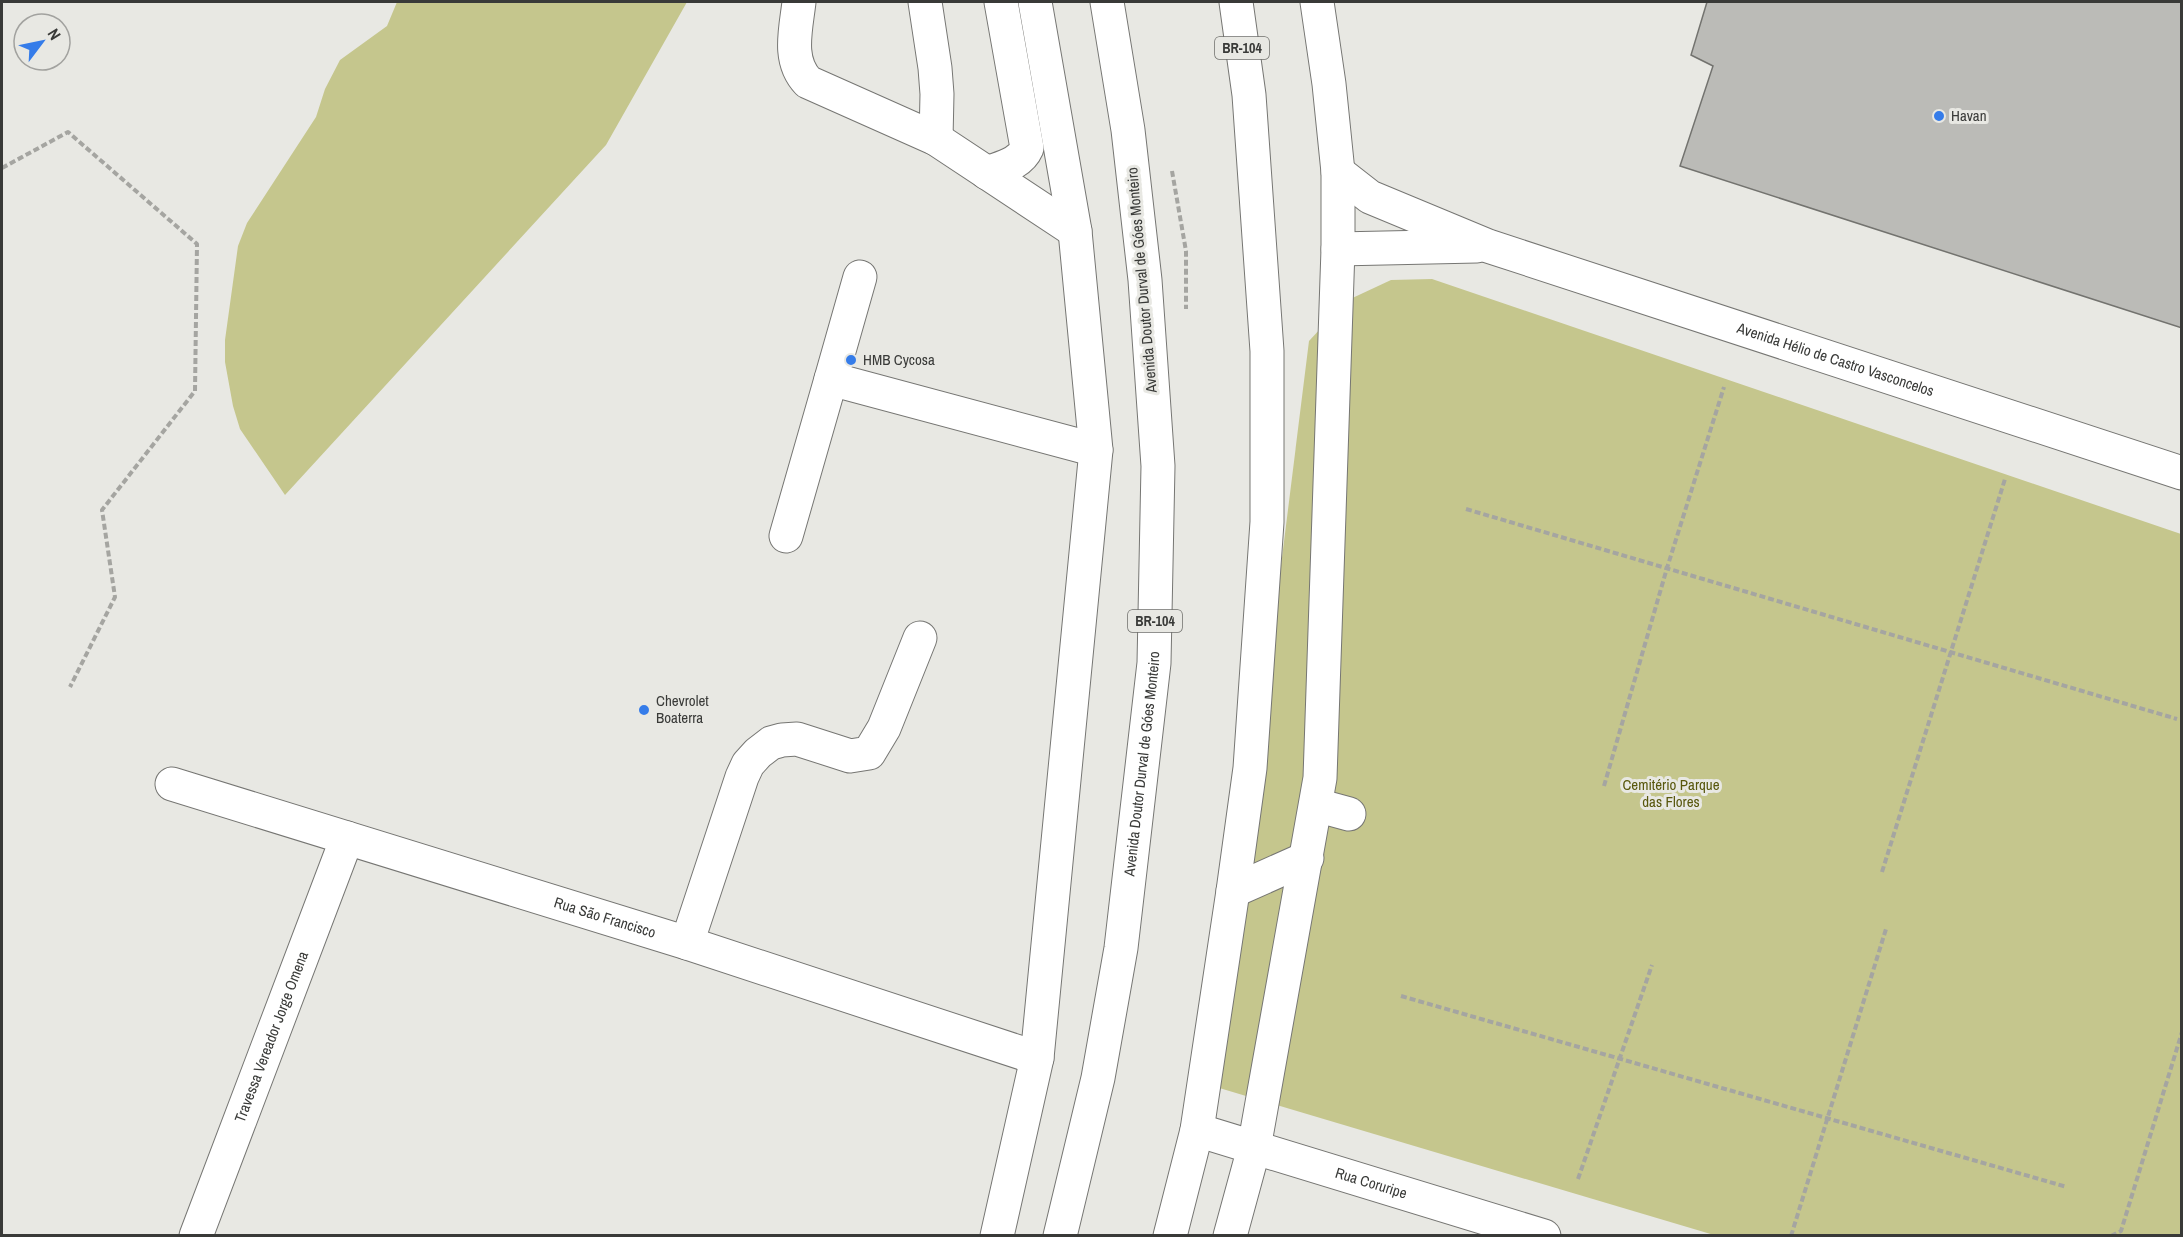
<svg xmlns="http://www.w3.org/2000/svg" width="2183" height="1237" font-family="'Archivo Narrow',sans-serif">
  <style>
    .green { fill: #c5c68d }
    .building { fill: #bbbbb7; stroke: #73736f; stroke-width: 1.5 }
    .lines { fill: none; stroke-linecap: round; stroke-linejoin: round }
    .minor-casing { stroke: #767673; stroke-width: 35 }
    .highway-casing { stroke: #767673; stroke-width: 35 }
    .path { stroke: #a5a5a1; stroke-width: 4; stroke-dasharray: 6 3; stroke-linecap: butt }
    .minor { stroke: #fff; stroke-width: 33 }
    .highway { stroke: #fff; stroke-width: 33 }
    .poi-dot { fill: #357ce9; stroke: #e8e8e3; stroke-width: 2 }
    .labels { text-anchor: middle; stroke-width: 6; stroke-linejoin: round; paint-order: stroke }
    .shield { fill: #e8e8e3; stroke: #6e6e6b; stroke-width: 1.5 }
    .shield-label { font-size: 14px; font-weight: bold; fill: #393a38 }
    .poi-label { font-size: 15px; fill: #393a38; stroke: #e8e8e3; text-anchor: start }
    .street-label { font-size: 15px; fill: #393a38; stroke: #e8e8e3 }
    .park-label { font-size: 15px; fill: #58570d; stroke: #e8e8e3 }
  </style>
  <rect width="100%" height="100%" fill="#e8e8e3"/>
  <g class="green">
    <path d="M397,2h290l-81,143 -321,350 -45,-66 -7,-23 -8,-44v-22l13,-94 9,-23 69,-106 9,-28 15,-29 47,-34z"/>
    <path d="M1432,279l749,255v701h-467l-498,-148 93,-746 37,-40 45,-21z"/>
  </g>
  <path class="building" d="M1707,2h475v326l-502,-162 33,-100 -22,-11z"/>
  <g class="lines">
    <g class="minor-casing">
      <g id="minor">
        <path d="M799,2c-3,27 -12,58 9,80l128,57 139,92"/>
        <path d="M925,2l10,66 2,26 -1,45"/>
        <path id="s1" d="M1338,172l32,25 118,49 694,227"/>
        <path d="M987,173c15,-6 33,-9 40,-25l-26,-146"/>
        <path d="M1338,249l139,-3"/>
        <path d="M831,379l29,-102"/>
        <path d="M786,536l45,-157 265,71"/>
        <path id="s2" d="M172,784l515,159 350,115"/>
        <path d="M1316,805l33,9"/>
        <path d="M1233,891l74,-33"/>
        <path d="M687,943l55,-166 6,-13 10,-11 13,-10 11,-3 15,-1 53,17 19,-3 15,-25 36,-90"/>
        <path id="s3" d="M1197,1130l347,106"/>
        <path id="s4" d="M196,1236l151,-398"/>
        <path d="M997,1236l40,-178 59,-608 -21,-219 -40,-229"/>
        <path d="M1230,1236l24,-88 66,-370 18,-529v-77l-9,-88 -12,-82"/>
      </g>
    </g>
    <g class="highway-casing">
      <g id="highway">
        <path id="s5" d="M1060,1236l38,-158 23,-130 33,-285 4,-197 -13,-186 -17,-150 -21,-128"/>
        <path d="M1170,1236l27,-106 36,-239 17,-123 17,-246v-171l-18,-256 -13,-93"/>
      </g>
    </g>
    <g class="path">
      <path d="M2,168l66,-36 129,112 -2,147 -93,119 13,87 -45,90"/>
      <path d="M1172,171l14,80v58"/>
      <path d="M1466,509l711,210"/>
      <path d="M1604,786l63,-218 57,-181"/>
      <path d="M1882,872l123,-393"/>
      <path d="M1401,996l666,191"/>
      <path d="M1578,1179l74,-214"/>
      <path d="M1791,1236l95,-307"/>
      <path d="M2111,1236l10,-5 61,-199"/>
    </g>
    <use href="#minor" class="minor"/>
    <use href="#highway" class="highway"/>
  </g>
  <g class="poi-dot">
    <circle cx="1939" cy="116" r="6"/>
    <circle cx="851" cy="360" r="6"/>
    <circle cx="644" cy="710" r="6"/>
  </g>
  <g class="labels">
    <g class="shield">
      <rect x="1215" y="37" width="54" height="22" rx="4.5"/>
      <rect x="1128" y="610" width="54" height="22" rx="4.5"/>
    </g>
    <g class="shield-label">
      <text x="1242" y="53">BR-104</text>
      <text x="1155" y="626">BR-104</text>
    </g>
    <g class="poi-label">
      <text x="1951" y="121">Havan</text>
      <text x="863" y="365">HMB Cycosa</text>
      <text x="656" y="706">Chevrolet<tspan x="656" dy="17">Boaterra</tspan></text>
    </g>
    <g class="street-label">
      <text transform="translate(1142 280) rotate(-95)" y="5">Avenida Doutor Durval de Góes Monteiro</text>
      <text dy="5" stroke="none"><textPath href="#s1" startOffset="534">Avenida Hélio de Castro Vasconcelos</textPath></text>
      <text dy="5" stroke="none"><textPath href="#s5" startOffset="480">Avenida Doutor Durval de Góes Monteiro</textPath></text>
      <text dy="5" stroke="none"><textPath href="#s2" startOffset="453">Rua São Francisco</textPath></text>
      <text dy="5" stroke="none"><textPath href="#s4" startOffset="213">Travessa Vereador Jorge Omena</textPath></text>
      <text dy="5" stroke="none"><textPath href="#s3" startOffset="182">Rua Coruripe</textPath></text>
    </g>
    <g class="park-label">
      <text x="1671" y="790">Cemitério Parque<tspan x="1671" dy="17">das Flores</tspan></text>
    </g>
  </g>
  <rect width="2183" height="1237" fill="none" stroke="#393a38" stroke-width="6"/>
  <g transform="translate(42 42) rotate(58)"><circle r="28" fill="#e8e8e3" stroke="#a2a29f" stroke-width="1.5"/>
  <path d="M0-4.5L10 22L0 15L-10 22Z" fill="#357ce9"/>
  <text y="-9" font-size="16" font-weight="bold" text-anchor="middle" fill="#393a38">N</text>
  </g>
</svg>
